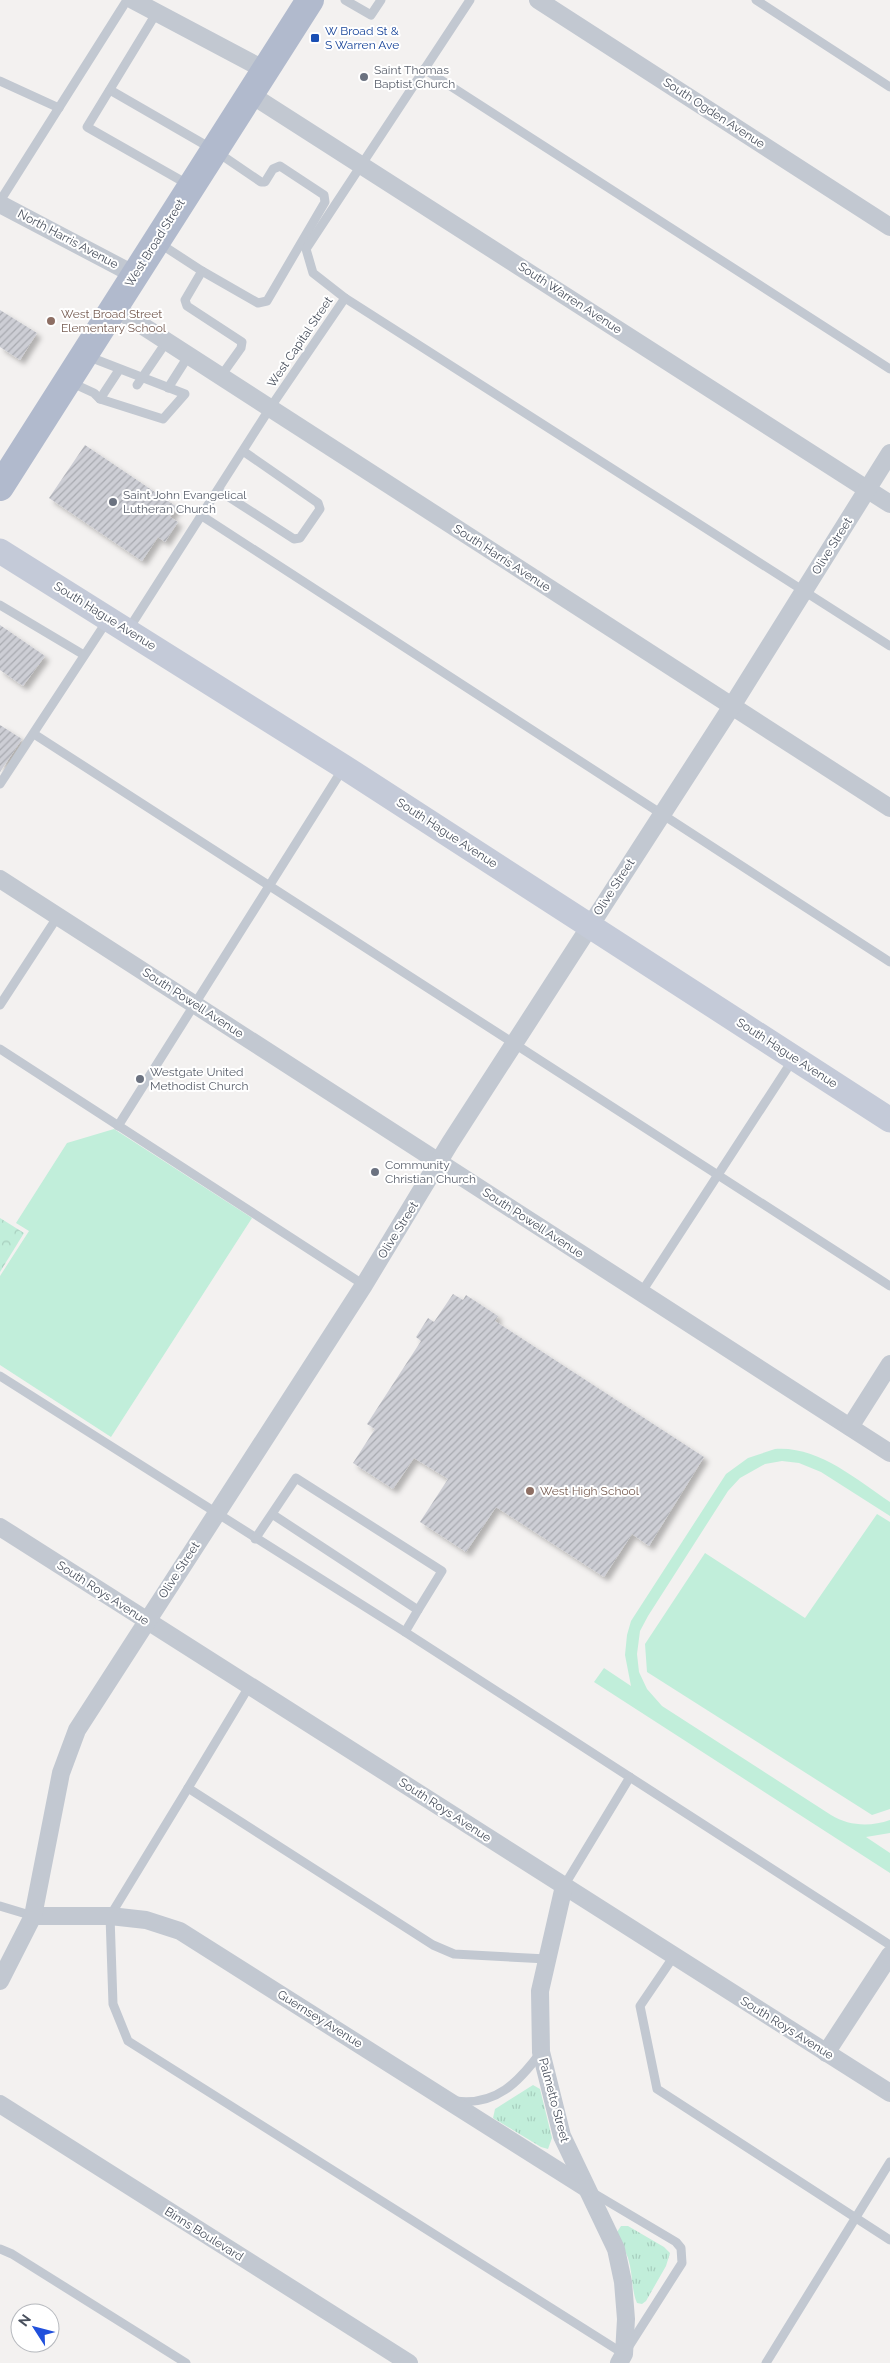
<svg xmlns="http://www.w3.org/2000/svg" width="890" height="2363" font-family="Raleway,sans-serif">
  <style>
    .grass { fill: url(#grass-tufts) }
    .forest { fill: url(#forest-crowns) }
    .pitch { fill: #c1eeda }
    .building { fill: url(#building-hatch); filter: url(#shadow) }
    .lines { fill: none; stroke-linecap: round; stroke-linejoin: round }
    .lane { stroke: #c2c8d1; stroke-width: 9 }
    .street { stroke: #c2c8d1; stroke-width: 18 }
    .secondary { stroke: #c4cad8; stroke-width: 25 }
    .primary { stroke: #b1bacd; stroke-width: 28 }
    .transit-dot { fill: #1a4fb4; stroke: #fff; stroke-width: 2 }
    .worship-dot { fill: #6b7280; stroke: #fff; stroke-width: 2 }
    .education-dot { fill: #8d6e63; stroke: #fff; stroke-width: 2 }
    .labels { text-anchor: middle; stroke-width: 4; stroke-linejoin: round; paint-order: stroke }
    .transit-label { font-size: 12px; fill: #164399; stroke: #fff; text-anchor: start }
    .worship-label { font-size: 12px; fill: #5b616d; stroke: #fff; text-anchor: start }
    .street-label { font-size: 12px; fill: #49505d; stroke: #fff }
    .education-label { font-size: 12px; fill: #785e54; stroke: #fff; text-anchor: start }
  </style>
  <defs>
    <pattern id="grass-tufts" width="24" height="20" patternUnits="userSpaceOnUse" patternTransform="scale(1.25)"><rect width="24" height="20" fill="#c1eeda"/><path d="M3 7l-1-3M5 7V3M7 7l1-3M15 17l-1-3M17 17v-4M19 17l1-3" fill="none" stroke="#a7cebe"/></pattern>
    <pattern id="forest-crowns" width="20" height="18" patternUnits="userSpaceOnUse" patternTransform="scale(1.25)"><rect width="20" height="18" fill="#c1eeda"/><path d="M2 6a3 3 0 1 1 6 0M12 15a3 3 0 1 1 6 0" fill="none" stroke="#a7cebe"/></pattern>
    <pattern id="building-hatch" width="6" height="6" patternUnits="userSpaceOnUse" patternTransform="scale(1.25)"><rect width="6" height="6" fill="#cdced5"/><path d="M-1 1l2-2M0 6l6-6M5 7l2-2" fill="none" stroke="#a8aab0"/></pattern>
    <filter id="shadow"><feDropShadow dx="4.5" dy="4.5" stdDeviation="2.5" flood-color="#0004"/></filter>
  </defs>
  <rect width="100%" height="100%" fill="#f3f1f0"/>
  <g class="grass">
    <path d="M533,2085l7,4 12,49 -4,11 -7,-2 -48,-29 2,-9z"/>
    <path d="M621,2226h7l36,21 6,6 -4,13 -20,35 -4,3 -5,-1c-6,-14 -4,-30 -9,-45 -3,-9 -9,-17 -11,-26z"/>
  </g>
  <path class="forest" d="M0,1218l24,15 -24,39z"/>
  <g class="pitch">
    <path d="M114,1129l138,89 -141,219 -111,-72v-89l29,-45 -13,-8 51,-80z"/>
    <path d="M775,1449c44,-3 80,30 115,53v14l-69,-44 -22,-9 -17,-2 -17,3 -25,14 -12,13 -80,125 -8,15 -3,23 2,18 8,17 15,17 169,109c18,11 39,12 59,5v13l-24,4 24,16v20l-296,-191 10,-14 27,18 -6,-31 2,-20 4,-14 95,-147 22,-16z"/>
    <path d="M877,1514l13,8v287l-18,6 -225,-143 -2,-28 60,-91 100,65z"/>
  </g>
  <g class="building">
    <path d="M0,310l37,23 -17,27 -20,-13z"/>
    <path d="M85,445l92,62 -7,10 8,5 -13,20 -7,-5 -16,24 -93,-63z"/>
    <path d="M0,625l45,31 -22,30 -23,-16z"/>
    <path d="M0,725l22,14 -22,33z"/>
    <path d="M453,1294l10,6 3,-5 32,21 -3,5 209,136 -55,89 -17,-12 -28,43 -108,-70 -30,45 -46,-30 28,-43 -34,-21 -21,31 -40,-26 22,-34 -8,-5 54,-83 -5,-4 12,-19 6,4z"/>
  </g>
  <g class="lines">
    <g class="lane">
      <path d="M345,0l26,15 10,-15"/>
      <path d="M756,0l134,87"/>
      <path d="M157,12l-70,115 102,58"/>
      <path d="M424,69l466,300"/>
      <path d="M0,81l59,27"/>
      <path d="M110,90l104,60 47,32h4l8,-13 7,-3 44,29 1,7 -58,99 -9,2 -56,-32"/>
      <path d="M0,201l127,-201"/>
      <path d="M159,243l43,28 -17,29 2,6 55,36 -1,6 -20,28"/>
      <path d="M345,298l545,348"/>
      <path d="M70,382l24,11 6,6 63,20 22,-25 -98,-38"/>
      <path d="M137,385l30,-44"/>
      <path d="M168,388l21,-33"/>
      <path d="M100,399l19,-29"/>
      <path d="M218,490l76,49 6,-1 20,-29 -2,-6 -75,-52"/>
      <path d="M202,516l688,446"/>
      <path d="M0,605l84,50"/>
      <path d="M128,630l142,-222 75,-110 -32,-25 -7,-24 164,-249"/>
      <path d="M34,734l856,552"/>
      <path d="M0,784l107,-163"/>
      <path d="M0,1005l58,-89"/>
      <path d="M0,1049l364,236"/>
      <path d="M118,1126l226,-359"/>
      <path d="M641,1293l153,-235"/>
      <path d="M0,1376l405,256 485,313"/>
      <path d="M255,1539l41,-61 146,93 -24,39 -146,-96"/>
      <path d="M405,1632l13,-22"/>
      <path d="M250,1685l-62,103 245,157 21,9 93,5"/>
      <path d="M188,1788l-78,128 3,88 15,37 496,313 58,-91 -1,-15 -5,-6 -86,-51"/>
      <path d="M564,1886l66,-109"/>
      <path d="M0,1906l33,10"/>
      <path d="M674,1956l-34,50 17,83 233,151"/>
      <path d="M456,2101c40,5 63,-19 85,-49"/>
      <path d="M0,2249l12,5 174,109"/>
      <path d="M766,2363l124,-201"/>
    </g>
    <g class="street">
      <path d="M133,0l132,70"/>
      <path d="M538,0l352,227"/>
      <path d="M250,94l640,410"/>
      <path d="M0,204l135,71"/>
      <path d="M115,308l775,500"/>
      <path d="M0,879l890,574"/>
      <path d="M850,1427l40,-63"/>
      <path d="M0,1527l890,566"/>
      <path d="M564,1886l-24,105 1,61 21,84 54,113 7,33 3,37 -2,35 -5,9"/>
      <path d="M33,1916h77l36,4 34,11 406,257"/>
      <path d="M0,1981l33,-65 28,-143 16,-43 287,-445 86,-142 282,-437 158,-253"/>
      <path d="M826,2053l64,-98"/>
      <path d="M0,2104l409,259"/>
    </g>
    <path class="secondary" d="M0,551l344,216 546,353"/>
    <path class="primary" d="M0,487l310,-487"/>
  </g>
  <rect class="transit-dot" x="310" y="33" width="10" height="10" rx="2.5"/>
  <g class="worship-dot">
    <circle cx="364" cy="77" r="5"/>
    <circle cx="113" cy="502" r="5"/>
    <circle cx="140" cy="1079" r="5"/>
    <circle cx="375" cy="1172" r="5"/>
  </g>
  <g class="education-dot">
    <circle cx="51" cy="321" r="5"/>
    <circle cx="530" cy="1491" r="5"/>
  </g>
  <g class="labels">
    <g class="transit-label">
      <text x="325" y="35">W Broad St &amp;<tspan x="325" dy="14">S Warren Ave</tspan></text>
    </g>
    <g class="worship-label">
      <text x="374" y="74">Saint Thomas<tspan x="374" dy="14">Baptist Church</tspan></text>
      <text x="123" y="499">Saint John Evangelical<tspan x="123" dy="14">Lutheran Church</tspan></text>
      <text x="150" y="1076">Westgate United<tspan x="150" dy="14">Methodist Church</tspan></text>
      <text x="385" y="1169">Community<tspan x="385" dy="14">Christian Church</tspan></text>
    </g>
    <g class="street-label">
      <text transform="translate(714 113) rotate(33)" y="4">South Ogden Avenue</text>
      <text transform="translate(68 239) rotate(28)" y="4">North Harris Avenue</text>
      <text transform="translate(155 243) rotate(-58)" y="4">West Broad Street</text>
      <text transform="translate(570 298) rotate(33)" y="4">South Warren Avenue</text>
      <text transform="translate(300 342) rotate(-56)" y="4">West Capital Street</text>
      <text transform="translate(832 546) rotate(-58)" y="4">Olive Street</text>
      <text transform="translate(502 558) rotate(33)" y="4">South Harris Avenue</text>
      <text transform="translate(105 616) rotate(32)" y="4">South Hague Avenue</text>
      <text transform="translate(447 833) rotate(33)" y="4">South Hague Avenue</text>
      <text transform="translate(614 887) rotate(-57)" y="4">Olive Street</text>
      <text transform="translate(193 1003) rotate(33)" y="4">South Powell Avenue</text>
      <text transform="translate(787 1053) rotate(33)" y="4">South Hague Avenue</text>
      <text transform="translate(533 1223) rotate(33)" y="4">South Powell Avenue</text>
      <text transform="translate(398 1230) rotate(-58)" y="4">Olive Street</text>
      <text transform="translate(179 1570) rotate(-57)" y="4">Olive Street</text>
      <text transform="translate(103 1593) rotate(33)" y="4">South Roys Avenue</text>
      <text transform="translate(445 1810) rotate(33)" y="4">South Roys Avenue</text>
      <text transform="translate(320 2019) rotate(32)" y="4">Guernsey Avenue</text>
      <text transform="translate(787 2028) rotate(32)" y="4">South Roys Avenue</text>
      <text transform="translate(554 2100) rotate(75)" y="4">Palmetto Street</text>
      <text transform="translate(204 2234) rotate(32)" y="4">Binns Boulevard</text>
    </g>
    <g class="education-label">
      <text x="61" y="318">West Broad Street<tspan x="61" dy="14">Elementary School</tspan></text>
      <text x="540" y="1495">West High School</text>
    </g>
  </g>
  <g transform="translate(35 2328) rotate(306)"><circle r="24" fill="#ffffff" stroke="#b6b9be"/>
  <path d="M0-4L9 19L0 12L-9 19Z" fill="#2150dc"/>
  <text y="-8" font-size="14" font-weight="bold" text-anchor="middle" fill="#49505d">N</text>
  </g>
</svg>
